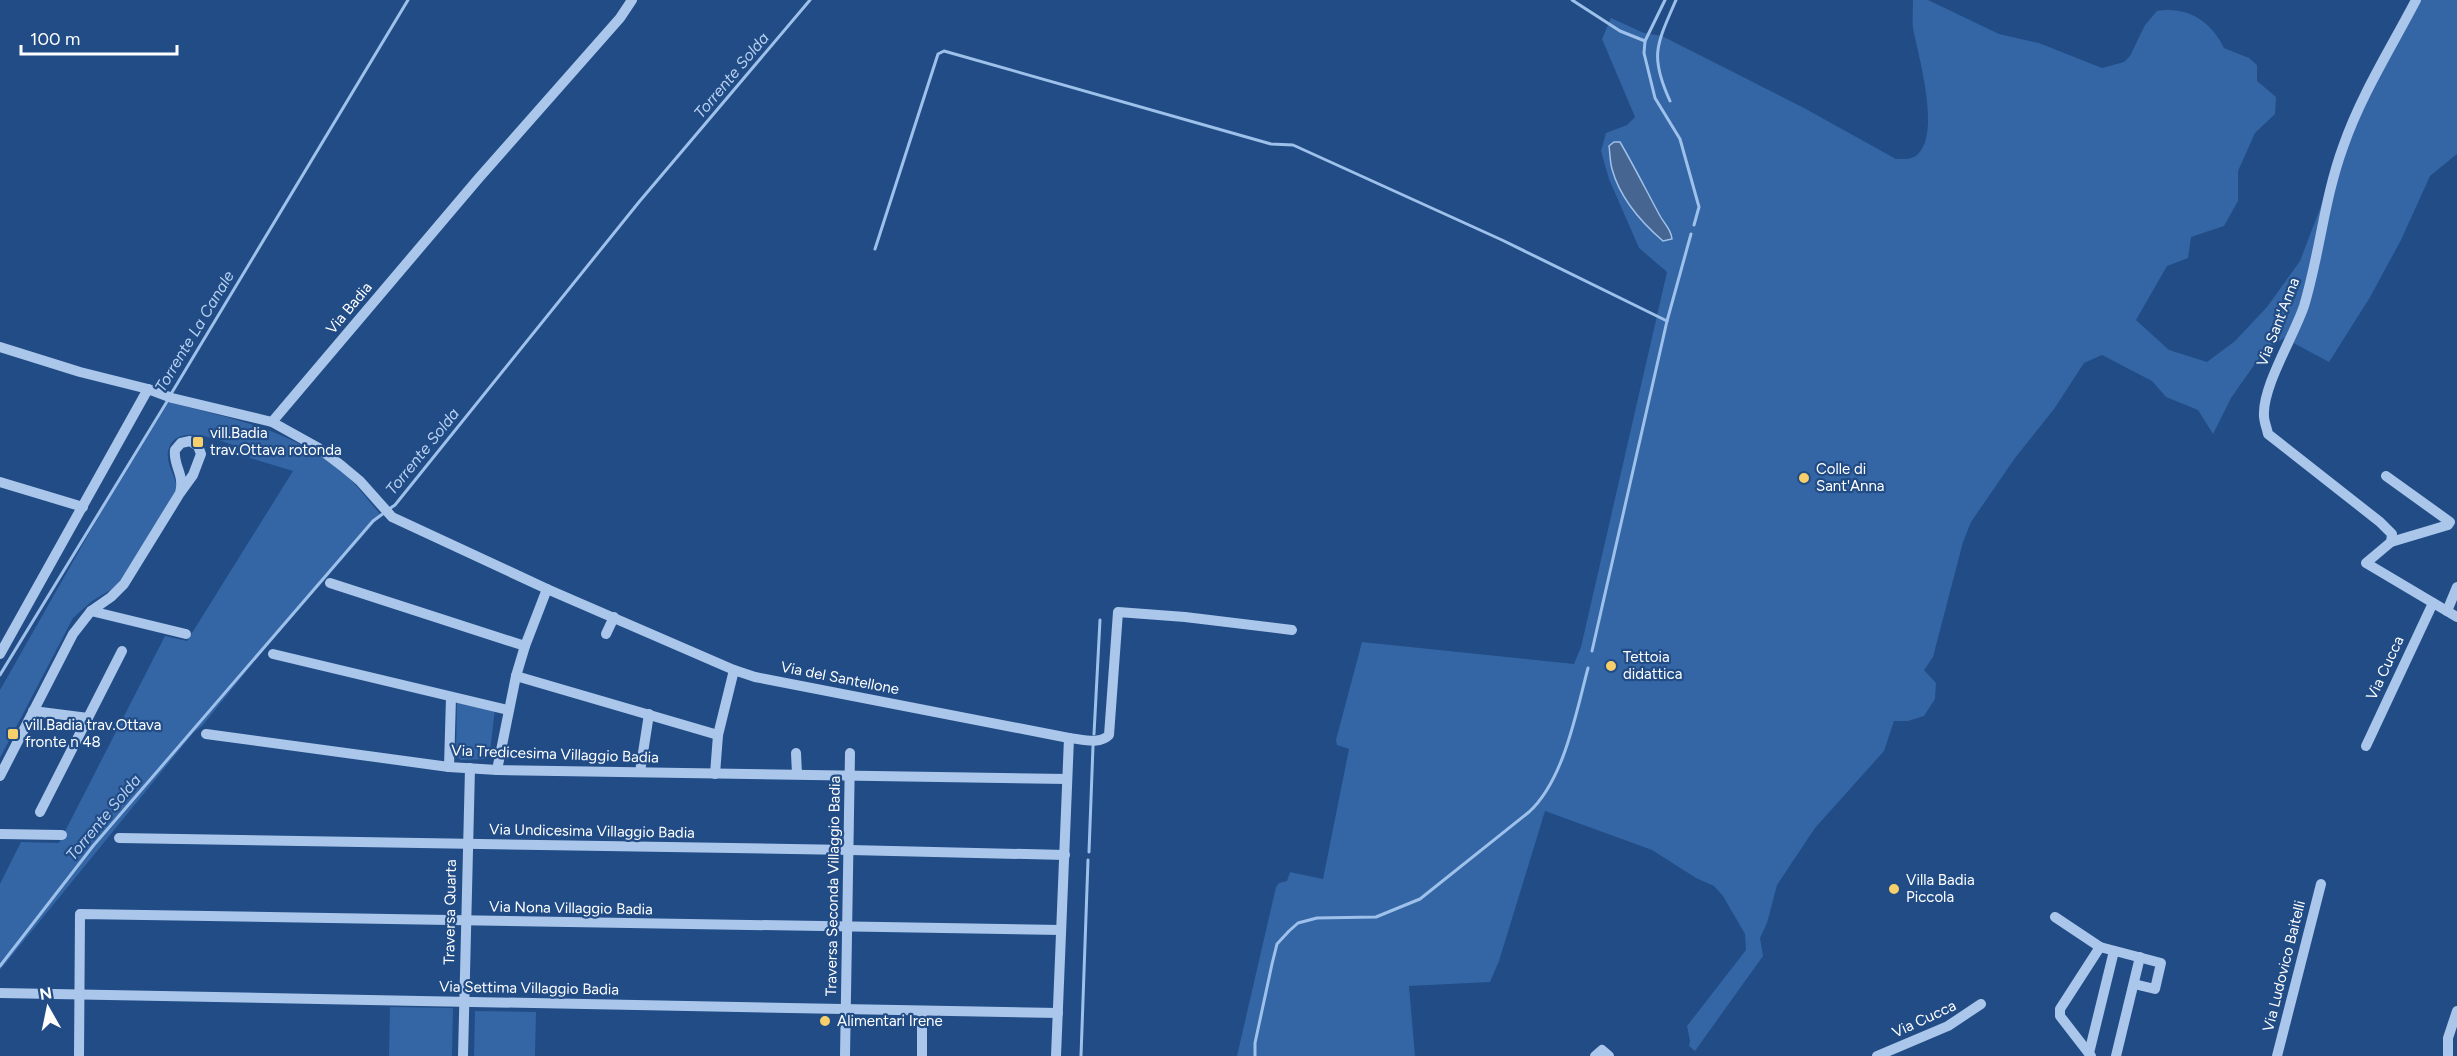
<svg xmlns="http://www.w3.org/2000/svg" width="2457" height="1056" font-family="Figtree,sans-serif">
  <style>
    .green { fill: #3465a4; fill-rule: evenodd }
    .water { fill: #466590; stroke: #9ec1eb; stroke-width: 1.5 }
    .lines { fill: none; stroke-linecap: round; stroke-linejoin: round }
    .stream { stroke: #9ec1eb; stroke-width: 3 }
    .minor { stroke: #aac6ea; stroke-width: 10 }
    .poi-dot { fill: #f7d06b; stroke: #214c86; stroke-width: 2 }
    .labels { text-anchor: middle; stroke-width: 4.5; stroke-linejoin: round; paint-order: stroke }
    .street-label { font-size: 15px; fill: #fff; stroke: #214c86 }
    .poi-label { font-size: 15px; fill: #fff; stroke: #214c86; text-anchor: start }
    .water-label { font-size: 16px; font-style: italic; fill: #b6d0f1; stroke: #214c86 }
  </style>
  <rect width="100%" height="100%" fill="#214c86"/>
  <g class="green">
    <path d="M1913,0h15l71,34 40,9 63,25 22,-6 6,-6 15,-31 12,-14c30,-5 54,10 67,37l25,10 8,7v16l19,16 -1,17 -20,19 -17,38v30l-14,25 -33,11 -3,21 -21,8 -31,54 33,30 38,12 28,-21 32,-34 33,-46 35,-92 39,-89 47,-80h36v154l-27,22 -29,64 -32,59 -40,63 -45,-24 -20,13 -33,47 -18,36 -15,-24 -32,-13 -14,-16 -50,-26 -18,8 -30,46 -39,49 -44,64 -8,20 -30,115 -9,13 12,13 -1,16 -11,17 -16,5h-14l-10,30 -69,77 -38,57 -10,38 -7,15 3,18 -68,95 -6,-5 1,-5 -3,-15 59,-76 -1,-16 -22,-38 -9,-10 -18,-8 -44,-28 -107,-39 -46,150 -9,21 -81,4 6,70h-178l39,-169 3,-4 8,-2 3,-9 33,7 26,-130 -12,-4 -1,-5 26,-98 212,22 7,-17 86,-375 -28,-24 -30,-69 -8,-28 5,-18 21,-8 8,-8 -33,-78 9,-21 33,15 18,3 142,72 92,51c8,0 16,1 22,-5 23,-22 0,-99 -5,-126 -1,-9 0,-19 0,-28zM1620,143c17,28 31,62 51,87l-59,-60z"/>
    <path d="M169,402c70,19 130,28 185,81 9,10 18,22 27,32l-115,132 -64,79 -8,6 -194,238v-86l21,-42 38,1 106,-207 22,5 106,-170 -43,-13 1,-6c-20,-7 -77,-35 -83,0 -2,13 8,24 9,37l-56,91 -9,9 -20,12 -19,17 -73,140v-68l100,-176z"/>
    <path d="M457,701l38,8 -5,43 -4,7 -25,1 -5,-4z"/>
    <path d="M390,1007l63,1 -1,48h-63z"/>
    <path d="M475,1011l61,1 -1,44h-61z"/>
  </g>
  <path class="water" d="M1614,142h6c14,24 26,48 39,72 5,10 12,14 13,25l-9,2c-21,-18 -43,-43 -51,-72 -2,-7 -2,-16 -3,-23z"/>
  <g class="lines">
    <g class="stream">
      <path d="M1572,0l48,31 25,10"/>
      <path d="M1665,0l-20,41 -1,12 11,45 25,41 19,68 -5,18"/>
      <path d="M1670,101c-21,-46 -13,-57 6,-101"/>
      <path d="M875,249l63,-195 6,-3 327,93 22,1 209,95 165,81"/>
      <path d="M171,394l237,-394"/>
      <path d="M389,509l6,-4 244,-303 171,-202"/>
      <path d="M1592,651l75,-330 24,-87"/>
      <path d="M0,675l168,-275"/>
      <path d="M1094,734l6,-114"/>
      <path d="M1089,852l4,-106"/>
      <path d="M0,966l93,-120 280,-325 11,-8"/>
      <path d="M1081,1056l7,-196"/>
      <path d="M1255,1056v-13l17,-79 5,-20 12,-13 9,-8 19,-5 59,-1 44,-18 109,-87c35,-32 47,-99 59,-144"/>
    </g>
    <g class="minor">
      <path d="M2416,0c-25,48 -55,95 -73,147 -19,52 -23,106 -39,159 -10,30 -42,81 -40,110 0,6 3,12 4,18l112,88 12,12 -1,8 -25,21 91,54"/>
      <path d="M0,347l80,25 68,17 24,9 100,24 45,25 25,19 18,15 32,36 155,72 187,81 21,7 314,61 -13,318"/>
      <path d="M272,422l206,-243 142,-161 12,-18"/>
      <path d="M2386,476l64,46 -2,3 -57,17"/>
      <path d="M0,482l83,25"/>
      <path d="M330,583l195,63"/>
      <path d="M91,611l95,23"/>
      <path d="M2447,611l10,-24"/>
      <path d="M606,634l8,-17"/>
      <path d="M0,654l148,-265"/>
      <path d="M273,654l235,56"/>
      <path d="M516,676l202,59"/>
      <path d="M33,711l55,7"/>
      <path d="M206,734l243,33 48,3 570,9"/>
      <path d="M1069,738c12,1 31,7 40,-3l9,-123 67,5 107,13"/>
      <path d="M2366,746l67,-143"/>
      <path d="M796,753l1,21"/>
      <path d="M449,767l2,-70"/>
      <path d="M497,770l19,-94 9,-30 22,-57"/>
      <path d="M640,772l9,-58"/>
      <path d="M715,774l3,-39 16,-65"/>
      <path d="M0,776l73,-142 18,-23 20,-14 13,-13 56,-91 13,-18 8,-21 -3,-8 -8,-5 -9,2 -6,7c-2,16 10,24 5,43"/>
      <path d="M40,812l82,-161"/>
      <path d="M0,834l62,1"/>
      <path d="M119,838l731,12 215,5"/>
      <path d="M2055,917l45,30 -40,62v7l31,40"/>
      <path d="M2100,947l61,16 -6,26 -21,-5"/>
      <path d="M0,993l1058,20"/>
      <path d="M922,1011v45"/>
      <path d="M2089,1053l25,-102"/>
      <path d="M79,1056l1,-142 981,16"/>
      <path d="M463,1056l7,-288"/>
      <path d="M845,1056l5,-303"/>
      <path d="M1595,1056l7,-6 7,6"/>
      <path d="M1877,1056l71,-30 33,-22"/>
      <path d="M2116,1056l24,-99"/>
      <path d="M2277,1056l44,-172"/>
      <path d="M2448,1056v-18l9,-27"/>
    </g>
  </g>
  <g class="poi-dot">
    <rect x="192" y="436" width="12" height="12" rx="3"/>
    <circle cx="1804" cy="478" r="6"/>
    <circle cx="1611" cy="666" r="6"/>
    <rect x="7" y="728" width="12" height="12" rx="3"/>
    <circle cx="1894" cy="889" r="6"/>
    <circle cx="825" cy="1021" r="6"/>
  </g>
  <g class="labels">
    <g class="street-label">
      <text transform="translate(349 308) rotate(-50)" y="5">Via Badia</text>
      <text transform="translate(2278 322) rotate(-69)" y="5">Via Sant'Anna</text>
      <text transform="translate(2385 668) rotate(-65)" y="5">Via Cucca</text>
      <text transform="translate(840 678) rotate(11)" y="5">Via del Santellone</text>
      <text transform="translate(555 754) rotate(2)" y="5">Via Tredicesima Villaggio Badia</text>
      <text transform="translate(592 831) rotate(1)" y="5">Via Undicesima Villaggio Badia</text>
      <text transform="translate(833 886) rotate(-89)" y="5">Traversa Seconda Villaggio Badia</text>
      <text transform="translate(571 908) rotate(1)" y="5">Via Nona Villaggio Badia</text>
      <text transform="translate(450 912) rotate(-89)" y="5">Traversa Quarta</text>
      <text transform="translate(2284 966) rotate(-76)" y="5">Via Ludovico Baitelli</text>
      <text transform="translate(529 988) rotate(1)" y="5">Via Settima Villaggio Badia</text>
      <text transform="translate(1924 1019) rotate(-25)" y="5">Via Cucca</text>
    </g>
    <g class="poi-label">
      <text x="210" y="438">vill.Badia<tspan x="210" dy="17">trav.Ottava rotonda</tspan></text>
      <text x="1816" y="474">Colle di<tspan x="1816" dy="17">Sant'Anna</tspan></text>
      <text x="1623" y="662">Tettoia<tspan x="1623" dy="17">didattica</tspan></text>
      <text x="25" y="730">vill.Badia trav.Ottava<tspan x="25" dy="17">fronte n 48</tspan></text>
      <text x="1906" y="885">Villa Badia<tspan x="1906" dy="17">Piccola</tspan></text>
      <text x="837" y="1026">Alimentari Irene</text>
    </g>
    <g class="water-label">
      <text transform="translate(731 75) rotate(-50)" y="6">Torrente Solda</text>
      <text transform="translate(194 331) rotate(-59)" y="6">Torrente La Canale</text>
      <text transform="translate(422 451) rotate(-51)" y="6">Torrente Solda</text>
      <text transform="translate(103 817) rotate(-50)" y="6">Torrente Solda</text>
    </g>
  </g>
  <g transform="translate(48 1008) rotate(351)" stroke="#214c86" stroke-width="4.5" paint-order="stroke">
  <path d="M0-4.5L10 22L0 15L-10 22Z" fill="#ffffff"/>
  <text y="-9" font-size="16" font-weight="bold" text-anchor="middle" fill="#ffffff">N</text>
  </g>
  <path d="M21 45v9h156v-9" fill="none" stroke="#ffffff" stroke-width="3"/>
  <text x="30" y="45" font-size="18" fill="#ffffff" stroke="#214c86" stroke-width="4.5" paint-order="stroke">100 m</text>
</svg>
